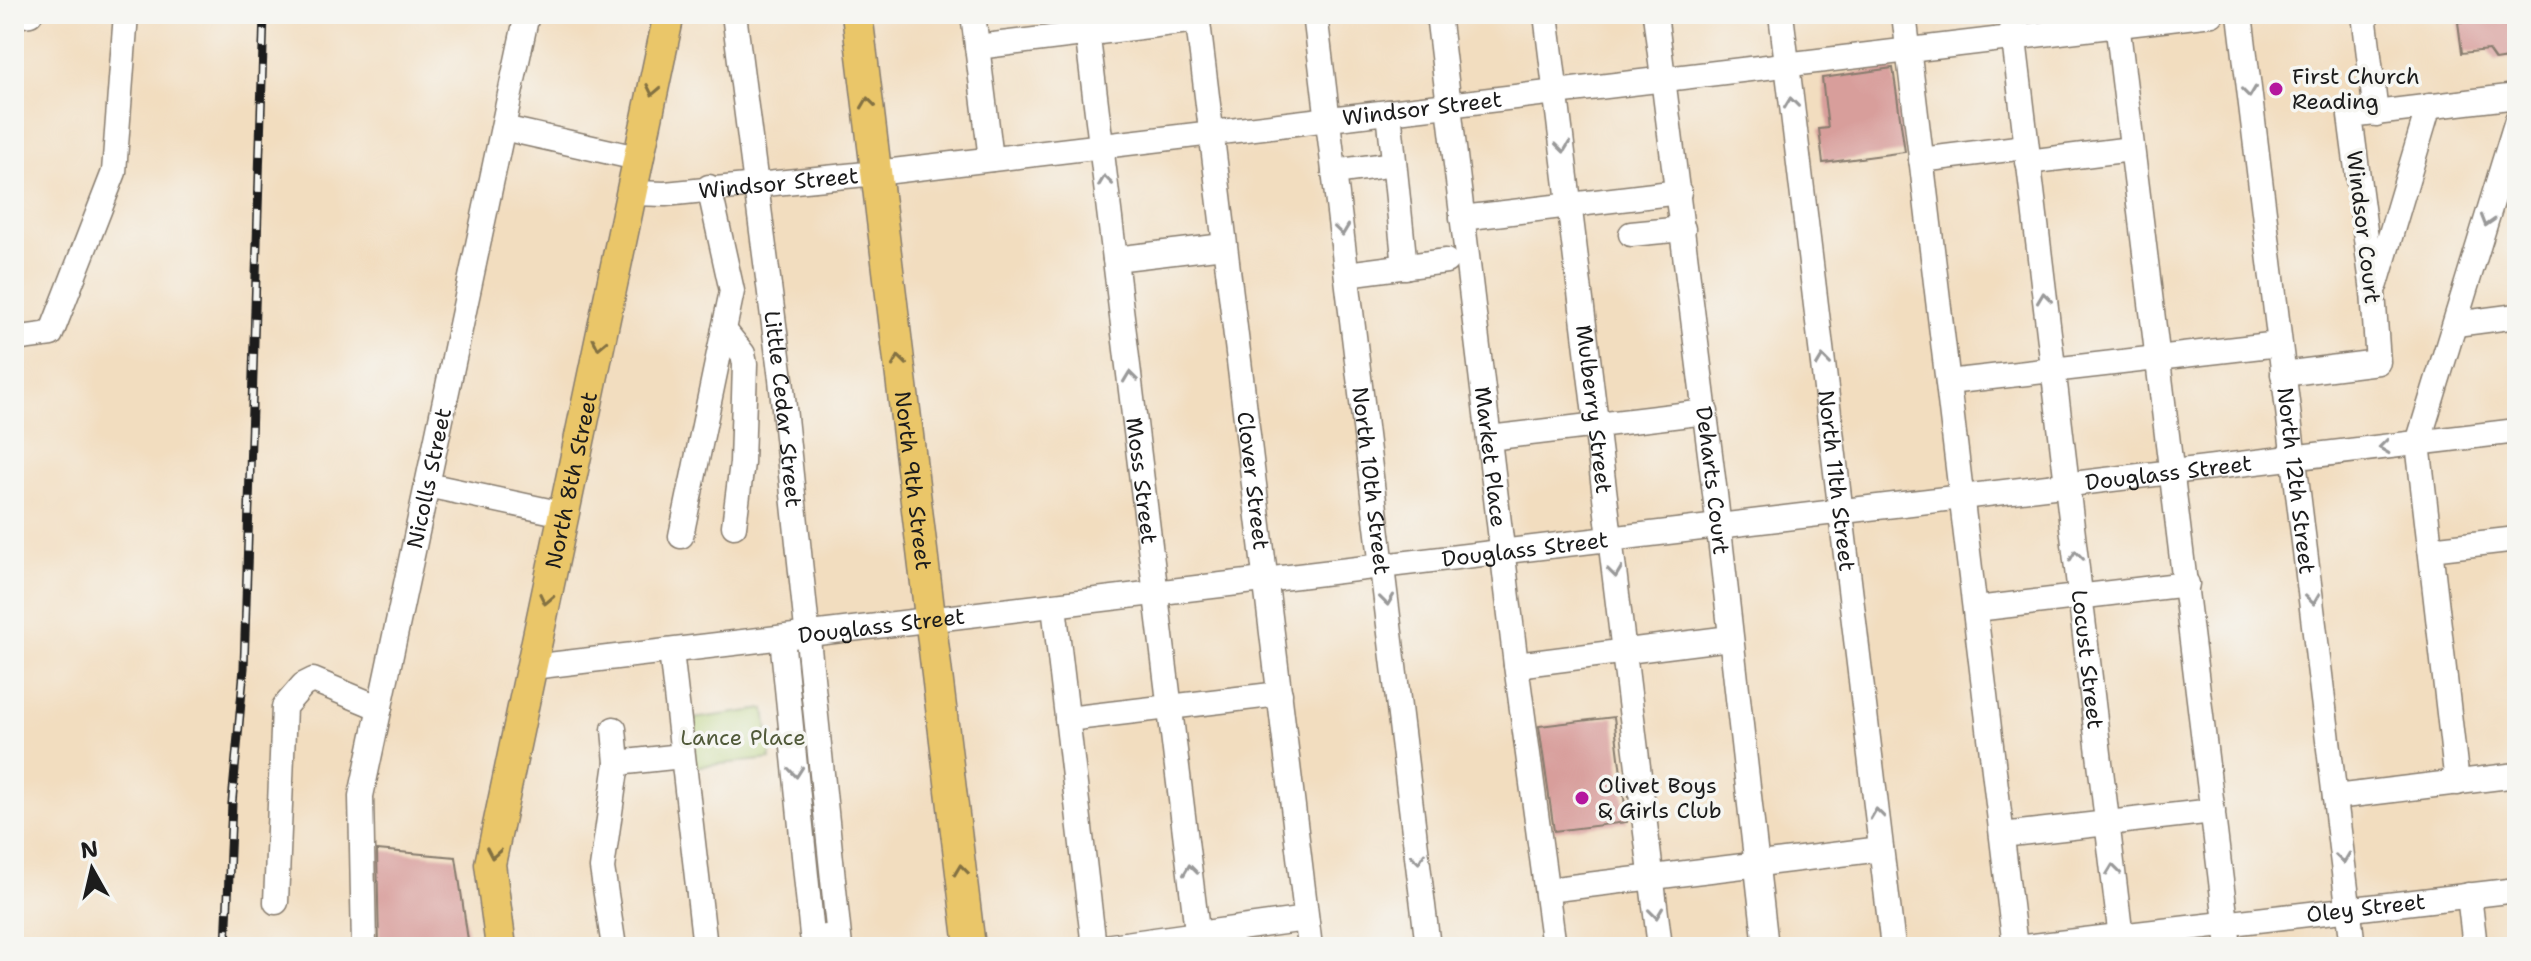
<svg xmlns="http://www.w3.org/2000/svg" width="2531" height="961" font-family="'Shantell Sans',sans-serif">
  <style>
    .green { fill: #b3ce73; stroke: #687548; stroke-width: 2 }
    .building { fill: #d89e9b }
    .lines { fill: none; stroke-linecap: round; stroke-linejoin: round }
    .minor-casing { stroke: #877c6e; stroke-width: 27 }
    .major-casing { stroke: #877c6e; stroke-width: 33 }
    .minor { stroke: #fff; stroke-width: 24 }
    .major { stroke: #eac669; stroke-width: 30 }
    .rail-casing { stroke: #1c1c1c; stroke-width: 9 }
    .rail { stroke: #f6f6f2; stroke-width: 6; stroke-dasharray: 18; stroke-linecap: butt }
    .oneway { stroke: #837142 }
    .oneway2 { stroke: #999 }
    .poi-dot { fill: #b5179e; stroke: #f6f6f2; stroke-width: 3 }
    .labels { text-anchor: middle; stroke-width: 7; stroke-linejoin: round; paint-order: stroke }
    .poi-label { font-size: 22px; fill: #1c1c1c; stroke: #f6f6f2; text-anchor: start }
    .street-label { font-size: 22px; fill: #1c1c1c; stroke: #f6f6f2 }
    .park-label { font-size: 22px; fill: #515a3a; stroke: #f6f6f2 }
  </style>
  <rect width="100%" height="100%" fill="#f6f6f2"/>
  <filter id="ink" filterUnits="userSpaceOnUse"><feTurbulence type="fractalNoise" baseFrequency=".0125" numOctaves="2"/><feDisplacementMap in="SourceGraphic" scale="16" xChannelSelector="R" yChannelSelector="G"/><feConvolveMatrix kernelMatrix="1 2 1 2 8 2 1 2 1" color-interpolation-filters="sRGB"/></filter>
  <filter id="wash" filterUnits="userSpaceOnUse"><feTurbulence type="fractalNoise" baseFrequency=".006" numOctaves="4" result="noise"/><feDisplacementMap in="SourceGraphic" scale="32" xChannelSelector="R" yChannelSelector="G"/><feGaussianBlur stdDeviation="1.8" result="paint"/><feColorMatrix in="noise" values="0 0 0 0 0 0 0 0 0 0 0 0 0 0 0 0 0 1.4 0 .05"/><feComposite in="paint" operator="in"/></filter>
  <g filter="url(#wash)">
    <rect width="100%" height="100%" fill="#f2ddbf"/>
    <path class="green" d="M765,709l6,50 -81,8 -5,-47z"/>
    <g id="blocks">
      <g class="building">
        <path d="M2483,14h32l2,35 -4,8 -18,3 -7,-10 -26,3 -4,-31 25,-3z"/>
        <path d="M1893,68l12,84 -82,11 -4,-34 9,-1 -6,-50z"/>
        <path d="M1614,717l13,105 -73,9 -15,-105z"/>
        <path d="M377,850l79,7 13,90h-90z"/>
      </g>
    </g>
  </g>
  <g filter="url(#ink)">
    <use href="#blocks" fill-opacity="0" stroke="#877c6e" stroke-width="2"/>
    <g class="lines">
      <g class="minor-casing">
        <g id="minor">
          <path id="s1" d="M734,14l47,365 59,568"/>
          <path d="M973,14l18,145"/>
          <path id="s2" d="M1085,14l114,933"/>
          <path id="s3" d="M1197,14l113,933"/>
          <path id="s4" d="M1315,14l113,933"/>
          <path id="s5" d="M1438,14l78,651 38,282"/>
          <path id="s6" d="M1546,14l114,933"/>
          <path id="s7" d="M1655,14l60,480 51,453"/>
          <path id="s8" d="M1781,14l112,933"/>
          <path d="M1904,14l111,933"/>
          <path id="s9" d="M2011,14l111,933"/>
          <path d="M2116,14l113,933"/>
          <path id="s10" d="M2240,14l113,933"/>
          <path d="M2364,14l12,100"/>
          <path d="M14,16l16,-2"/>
          <path d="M977,47l220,-27"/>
          <path d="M1389,112l16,155"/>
          <path d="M503,128l134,30"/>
          <path d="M1921,160l104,-13"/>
          <path d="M2028,162l103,-13"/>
          <path d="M1334,172l60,-8"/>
          <path id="s11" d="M633,193l32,1 211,-21 1336,-159"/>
          <path d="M1462,218l217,-26"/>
          <path d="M1631,234l52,-5"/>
          <path d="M1115,259l109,-13"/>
          <path d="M1347,274l99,-13"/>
          <path d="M2376,284l53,-178"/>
          <path d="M2456,324l61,-8"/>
          <path d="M724,330l19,24 2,10 -3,99 -8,63"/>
          <path d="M14,339l37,-5 63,-162 12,-158"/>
          <path d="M2283,374l95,-12 -5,-70 -23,-176 167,-20"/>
          <path d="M1948,382l331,-38"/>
          <path d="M1489,438l217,-26"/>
          <path d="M427,485l136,29"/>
          <path d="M681,536l51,-245 -23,-104"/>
          <path d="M2430,549l87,-10"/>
          <path d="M1054,606l40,341"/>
          <path d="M1976,609l211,-25"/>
          <path d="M782,638l30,297 4,3 22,-2"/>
          <path d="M671,651l34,296"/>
          <path d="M1516,665l214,-27"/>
          <path id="s12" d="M532,667l1985,-236"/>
          <path d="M1067,719l213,-25"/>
          <path d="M617,763l65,-7"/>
          <path d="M2457,783l-39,-340 99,-323"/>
          <path d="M2335,797l182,-22"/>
          <path d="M2002,835l211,-24"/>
          <path d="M1547,890l334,-41"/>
          <path d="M2469,895l6,52"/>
          <path d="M276,902l8,-195 19,-22 10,-5 67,28"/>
          <path id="s13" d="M364,947l-3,-151 166,-782"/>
          <path d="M614,947l-12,-79 15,-105 -3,-34"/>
          <path d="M1104,947l202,-28"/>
          <path id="s14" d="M2024,947l493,-57"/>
        </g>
      </g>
      <g class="major-casing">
        <g id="major">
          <path id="s15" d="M857,14l113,933"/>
          <path id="s16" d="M501,947l-11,-83 179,-850"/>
        </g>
      </g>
      <use href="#minor" class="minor"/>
      <use href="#major" class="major"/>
      <g class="rail-casing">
        <path id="rail" d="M226,947l6,-144 12,-135 20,-654"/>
      </g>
      <use href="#rail" class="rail"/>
    </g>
    <defs><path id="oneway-chevron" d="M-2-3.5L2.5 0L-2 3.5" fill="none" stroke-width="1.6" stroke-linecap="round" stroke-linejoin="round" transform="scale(2)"/></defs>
    <g class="oneway">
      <use href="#oneway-chevron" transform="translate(653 90) rotate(102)"/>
      <use href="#oneway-chevron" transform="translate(868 103) rotate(-97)"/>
      <use href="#oneway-chevron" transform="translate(599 344) rotate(102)"/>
      <use href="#oneway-chevron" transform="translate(899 361) rotate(-97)"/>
      <use href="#oneway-chevron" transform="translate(546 599) rotate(102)"/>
      <use href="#oneway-chevron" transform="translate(493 853) rotate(100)"/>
      <use href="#oneway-chevron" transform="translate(961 870) rotate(-97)"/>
    </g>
    <g class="oneway2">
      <use href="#oneway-chevron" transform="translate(2249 92) rotate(83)"/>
      <use href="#oneway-chevron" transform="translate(1791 103) rotate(-97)"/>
      <use href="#oneway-chevron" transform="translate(1563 147) rotate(83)"/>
      <use href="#oneway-chevron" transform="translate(1105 181) rotate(-97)"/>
      <use href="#oneway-chevron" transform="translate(2487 221) rotate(107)"/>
      <use href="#oneway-chevron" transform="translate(1342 230) rotate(83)"/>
      <use href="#oneway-chevron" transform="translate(2044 298) rotate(-97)"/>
      <use href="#oneway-chevron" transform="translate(1823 361) rotate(-97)"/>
      <use href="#oneway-chevron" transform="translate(1130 377) rotate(-97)"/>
      <use href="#oneway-chevron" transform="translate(2384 447) rotate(173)"/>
      <use href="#oneway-chevron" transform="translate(2076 556) rotate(-97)"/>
      <use href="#oneway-chevron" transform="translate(1615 572) rotate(83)"/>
      <use href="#oneway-chevron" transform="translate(2313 599) rotate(83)"/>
      <use href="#oneway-chevron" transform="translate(1387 600) rotate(83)"/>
      <use href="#oneway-chevron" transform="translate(796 772) rotate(84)"/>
      <use href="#oneway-chevron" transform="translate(1877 814) rotate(-97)"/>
      <use href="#oneway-chevron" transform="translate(1418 858) rotate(83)"/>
      <use href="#oneway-chevron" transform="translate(2343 858) rotate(83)"/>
      <use href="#oneway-chevron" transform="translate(1190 870) rotate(-97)"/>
      <use href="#oneway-chevron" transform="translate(2113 870) rotate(-97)"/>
      <use href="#oneway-chevron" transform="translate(1656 913) rotate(83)"/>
    </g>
  </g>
  <g class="poi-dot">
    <circle cx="2276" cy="89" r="8"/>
    <circle cx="1582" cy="798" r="8"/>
  </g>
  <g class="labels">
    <g class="poi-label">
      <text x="2292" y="84">First Church<tspan x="2292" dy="25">Reading</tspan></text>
      <text x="1598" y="793">Olivet Boys<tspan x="1598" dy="25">&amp; Girls Club</tspan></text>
    </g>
    <g class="street-label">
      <text dy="8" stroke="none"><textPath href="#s11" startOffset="794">Windsor Street</textPath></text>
      <text dy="8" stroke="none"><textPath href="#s11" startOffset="146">Windsor Street</textPath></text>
      <text transform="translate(2364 227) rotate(83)" y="8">Windsor Court</text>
      <text dy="8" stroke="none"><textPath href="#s1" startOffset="398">Little Cedar Street</textPath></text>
      <text dy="8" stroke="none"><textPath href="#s6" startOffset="398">Mulberry Street</textPath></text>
      <text dy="8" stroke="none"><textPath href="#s5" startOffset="446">Market Place</textPath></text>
      <text dy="8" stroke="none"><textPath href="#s12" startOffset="1648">Douglass Street</textPath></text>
      <text dy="8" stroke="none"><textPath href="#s13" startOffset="476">Nicolls Street</textPath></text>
      <text dy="8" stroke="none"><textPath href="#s16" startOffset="476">North 8th Street</textPath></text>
      <text dy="8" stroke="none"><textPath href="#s15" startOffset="470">North 9th Street</textPath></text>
      <text dy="8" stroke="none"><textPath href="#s2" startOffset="470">Moss Street</textPath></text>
      <text dy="8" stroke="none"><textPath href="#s3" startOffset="470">Clover Street</textPath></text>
      <text dy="8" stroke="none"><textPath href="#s4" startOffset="470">North 10th Street</textPath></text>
      <text dy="8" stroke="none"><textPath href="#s7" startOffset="470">Deharts Court</textPath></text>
      <text dy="8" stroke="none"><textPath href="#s8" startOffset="470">North 11th Street</textPath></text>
      <text dy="8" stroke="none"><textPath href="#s10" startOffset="470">North 12th Street</textPath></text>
      <text dy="8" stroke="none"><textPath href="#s12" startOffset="1000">Douglass Street</textPath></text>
      <text dy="8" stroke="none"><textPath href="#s12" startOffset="352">Douglass Street</textPath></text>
      <text dy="8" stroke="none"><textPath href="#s9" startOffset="650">Locust Street</textPath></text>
      <text dy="8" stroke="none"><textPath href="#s14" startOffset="344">Oley Street</textPath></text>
    </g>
    <g class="park-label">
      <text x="743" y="745">Lance Place</text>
    </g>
  </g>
  <rect width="2531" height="961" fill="none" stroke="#f6f6f2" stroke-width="48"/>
  <g transform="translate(92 869) rotate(352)" stroke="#f6f6f2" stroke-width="6" paint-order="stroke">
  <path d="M0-6L14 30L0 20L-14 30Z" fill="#1c1c1c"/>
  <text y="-12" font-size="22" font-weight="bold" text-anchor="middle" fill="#1c1c1c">N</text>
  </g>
</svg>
